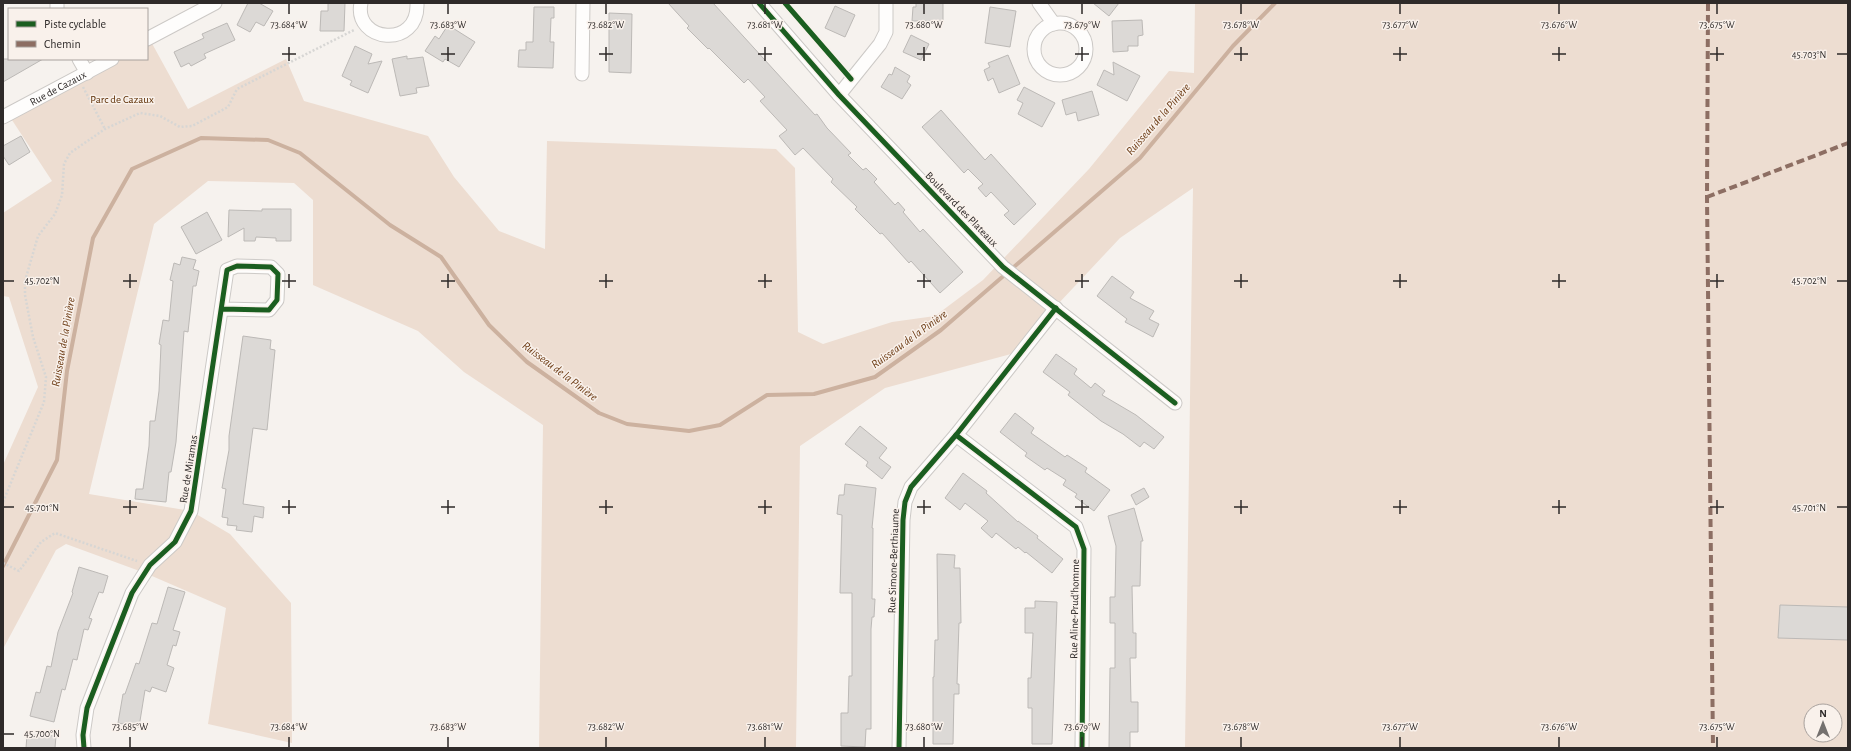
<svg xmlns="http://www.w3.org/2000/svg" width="1851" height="751" font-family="'Alegreya Sans',sans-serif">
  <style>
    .green { fill: #edddd1; fill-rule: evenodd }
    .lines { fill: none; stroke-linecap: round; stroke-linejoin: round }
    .stream { stroke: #ccb19f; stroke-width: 4 }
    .building { fill: #dcd9d6; stroke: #bcb9b6 }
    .minor-casing { stroke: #ccc9c6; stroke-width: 15 }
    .path { stroke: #d7d6d4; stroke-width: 2.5; stroke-dasharray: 2 2; stroke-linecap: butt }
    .minor { stroke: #fefdfc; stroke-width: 13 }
    .quiet { stroke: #8d6e63; stroke-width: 4; stroke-dasharray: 8 4; stroke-linecap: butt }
    .cycleway-casing { stroke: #f9f1eb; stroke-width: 8 }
    .cycleway { stroke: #1b5e20; stroke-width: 5 }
    .ticks { fill: none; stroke: #2e2a29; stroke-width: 1.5 }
    .labels { text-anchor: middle; stroke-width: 3; stroke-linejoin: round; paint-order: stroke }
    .street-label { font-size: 11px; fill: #2e2a29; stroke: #f9f1eb }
    .park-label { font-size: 11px; fill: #5d2e03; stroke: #f9f1eb }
    .water-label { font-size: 12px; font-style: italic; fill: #6d3c15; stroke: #f9f1eb }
    .ticks-label { font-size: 10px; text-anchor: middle; fill: #2e2a29; stroke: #f9f1eb; stroke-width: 3; stroke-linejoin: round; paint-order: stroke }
  </style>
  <rect width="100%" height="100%" fill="#f6f2ee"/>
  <path class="green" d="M1195,3h653v745h-663l8,-560 -73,50 -109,116 -126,34 -85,58 -4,302h-257l4,-323 -79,-53 -46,-41 -105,-46v-85l-19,-17 -86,-2 -54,43 -65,270 102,17 39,23 61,69 1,140 -84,-19 18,-116 -81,-35 -79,-29 -10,6 -53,99v-184l35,-78 -29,-90 -6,-1v-83l49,-32 -42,-64 102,-58h35v-20l2,-1 39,71 98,-50 18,42 124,35 26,41 45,54 46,18 2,-108 229,8 19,19 3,164 25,12 69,-22 43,-6 48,-36 106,-111 80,-98 25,2zM1811,711h24v24h-24z"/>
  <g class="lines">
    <path class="stream" d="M3,566l54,-106 10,-89 26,-133 39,-69 69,-31 67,2 32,13 90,72 51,32 48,68 38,37 72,51 28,11 62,7 31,-6 47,-30 47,-1 61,-17 66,-47 199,-172 93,-112 42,-43"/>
  </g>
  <g class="building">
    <path d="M248,3h11l14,8 -9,15 -8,-4 -6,10 -13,-7z"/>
    <path d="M328,3h17l-1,28h-24l1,-20h7z"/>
    <path d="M668,3h45l102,112 2,-1 10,14 24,25 -3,2 15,15 3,-2 11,11 -3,3 21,23 3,-3 7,8 -2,2 17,20 3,-3 40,43 -23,21 -29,-32 -2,2 -27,-30 -2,1 -25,-25 2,-2 -26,-25 2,-3 -30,-31 -8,7 -16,-19 8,-6 -27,-29 5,-4 -17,-18 -4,4 -35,-35 -1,1 -21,-21 2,-2z"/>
    <path d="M916,3h27v18h-31l1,-14h3z"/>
    <path d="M1093,3h26l-10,13z"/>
    <path d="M835,6l20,9 -10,22 -20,-9z"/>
    <path d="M534,7h20v11h-3l-1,24h4l-1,26 -35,-1 1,-17h7v-8h7z"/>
    <path d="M990,7l26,4 -6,36 -25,-4z"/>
    <path d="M609,13l23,1 -1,59 -22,-1z"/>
    <path d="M1142,20l1,15 -5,1v10h-10v5l-15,1 -1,-31z"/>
    <path d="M227,23l8,17 -31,14 2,4 -15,8 -2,-3 -8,4 -7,-15 30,-14 -2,-4z"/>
    <path d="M448,25l27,17 -16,25 -14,-8 -2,3 -18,-11 10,-15 4,3z"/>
    <path d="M911,35l18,9 -8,16 -18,-8z"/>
    <path d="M355,46l17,8 -4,10 14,-3 -14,32 -18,-8 2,-4 -10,-5z"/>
    <path d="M1008,55l12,29 -21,9 -6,-15 -5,3 -4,-11 6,-3 -2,-4z"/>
    <path d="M407,56v3l16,-2 6,29 -13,2 1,5 -17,3 -8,-37z"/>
    <path d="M3,59h40l-40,23z"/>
    <path d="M1113,62l27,14 -13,25 -30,-16 7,-15 10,5z"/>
    <path d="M895,67l15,9 -3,6 4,3 -9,14 -21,-12 8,-13 3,1z"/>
    <path d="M1024,87l31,16 -13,24 -24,-13 5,-11 -6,-3z"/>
    <path d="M1092,91l7,24 -21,6 -2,-9 -10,3 -4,-15z"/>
    <path d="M941,110l44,50 6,-6 45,50 -22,21 -10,-10 5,-4 -18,-19 -5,5 -8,-9 5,-4 -15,-15 -4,4 -42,-46z"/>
    <path d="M21,136l9,16 -21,13 -6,-9v-10z"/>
    <path d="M262,209h29v32h-15v-3l-20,-1 -1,4h-11v-13l-16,9 1,-27 33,1z"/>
    <path d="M207,212l15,28 -26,14 -15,-27z"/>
    <path d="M182,257l14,3 -3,9 6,2 -3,15h-3l-5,46 -4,-1 -8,111 -5,30h-2l-3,30 -31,-3 1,-10h7l6,-43 1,-25h5l4,-30 2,-46 -2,-1 4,-24 6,1 4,-40 -3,-1 4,-17 6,2z"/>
    <path d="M1112,276l22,16 -4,6 24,13 -5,8 10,5 -6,13 -28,-15 2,-3 -30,-23z"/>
    <path d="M243,336l28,4 -1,9 5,1 -8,80 -14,-2 -10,76 21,3 -1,11 -9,-2 -2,16 -16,-2 1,-4 -10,-1 1,-7 -6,-1 4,-28 -4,-1 7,-38v-14z"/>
    <path d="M1056,354l21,15 -3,5 17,14 4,-5 10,8 -3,4 34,20 28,22 -10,12 -10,-7 -4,5 -17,-13 -22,-13 -33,-26 2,-3 -27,-20z"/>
    <path d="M1015,413l19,15 -3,5 34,24 2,-2 20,13 -2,4 25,18 -16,21 -19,-14 2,-3 -14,-9 3,-5 -19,-12 -2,2 -20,-14 2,-3 -27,-21z"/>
    <path d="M860,426l27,22 -8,10 12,9 -9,12 -16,-13 2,-4 -23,-18z"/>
    <path d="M963,473l24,18 -1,2 32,29v-1l20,15 -1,2 26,21 -11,14 -26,-21 -1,1 -7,-6 -2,2 -20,-16 -4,5 -11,-10 7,-7 -23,-18 -5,7 -15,-12z"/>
    <path d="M845,484l31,4 -4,40h1l-1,71h3l-1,18h-2l-1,12v100h-5l-1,18 -24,-1v-33h7l1,-37h3v-83h-12l2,-78 -5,-1 2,-19h5z"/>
    <path d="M1144,488l5,9 -13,8 -5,-10z"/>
    <path d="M1134,508l9,33h-2l-1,45h-8l1,47h3v25h-6l1,44h7v30h-8v16h-21l1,-80h5v-45h-5v-26h5l1,-51 -8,-30z"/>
    <path d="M937,554l18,1 -1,13h6l1,55h-2l-2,61h2v10h-5l-1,50h-20v-67h1l1,-37h3z"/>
    <path d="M79,567l29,9 -5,17 -4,-1 -10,26 3,1 -4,11 -4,-1 -7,31 -4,-1 -8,31 -3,-1 -8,33 -24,-6 6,-24 4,1 7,-27 4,1 7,-35 15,-39 -1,-1z"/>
    <path d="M168,587l17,5 -12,38 7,2 -4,14 -3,-1 -6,20 7,3 -8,24 -14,-5 -2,5 -5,-2 -6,37 -21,-4 5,-29h2l11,-31 3,1 13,-41 5,1z"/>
    <path d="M1035,601l22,1 -5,142h-20v-36h-4v-30h3l2,-45h-8v-25h10z"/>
    <path d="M1780,605l68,2v33l-70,-2z"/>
    <path d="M27,735l29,1 -1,12h-29z"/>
  </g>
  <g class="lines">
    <g class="minor-casing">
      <g id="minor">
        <path d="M361,3c-8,39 58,47 56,0"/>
        <path d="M759,3l80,92 164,172 172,136"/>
        <path d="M1039,3l15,21"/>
        <path d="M57,9v-6"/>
        <circle cx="1060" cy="49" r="26"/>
        <path d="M147,39l68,-36"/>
        <path d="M79,59l8,14"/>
        <path d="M582,74l1,-71"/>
        <path d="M839,95l41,-51 6,-12v-29"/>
        <path id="s1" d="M3,117l109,-58"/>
        <path d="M956,435l120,92 8,22 -2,199"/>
        <path d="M84,748l-1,-13 4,-27 45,-115 18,-28 25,-23 16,-31 36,-241 10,-4 34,1 7,7 -1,26 -8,10 -47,-1"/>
        <path d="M899,748l4,-228 2,-18 6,-15 45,-52 100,-127"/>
      </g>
    </g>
    <g class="path">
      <path d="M83,87l22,42"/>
      <path d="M3,502l41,-100 2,-25 -13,-40 -8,-42v-14l13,-45 17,-22 7,-19 2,-31 6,-11 35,-24 35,-16 20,3 20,11 12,-1 36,-19 9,-18 117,-59"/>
      <path d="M3,563l16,8 22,-29 14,-9 82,28"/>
    </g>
    <use href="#minor" class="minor"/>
    <g class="quiet">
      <path d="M1708,3l-1,194 6,551"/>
      <path d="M1707,197l141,-54"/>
    </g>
    <g class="cycleway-casing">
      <g id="cycleway">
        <path d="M759,3l80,92 164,172 172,136"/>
        <path d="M785,3l66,76"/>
        <path d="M956,435l120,92 8,22 -2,199"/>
        <path d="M84,748l-1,-13 4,-27 45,-115 18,-28 25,-23 16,-31 36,-241 10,-4 34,1 7,7 -1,26 -8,10 -47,-1"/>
        <path d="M899,748l4,-228 2,-18 6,-15 45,-52 100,-127"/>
      </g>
    </g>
    <use href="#cycleway" class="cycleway"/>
  </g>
  <path class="ticks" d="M289,4v10M448,4v10M606,4v10M765,4v10M924,4v10M1082,4v10M1241,4v10M1400,4v10M1559,4v10M1717,4v10M289,47v14M448,47v14M606,47v14M765,47v14M924,47v14M1082,47v14M1241,47v14M1400,47v14M1559,47v14M1717,47v14M282,54h14M441,54h14M599,54h14M758,54h14M917,54h14M1075,54h14M1234,54h14M1393,54h14M1552,54h14M1710,54h14M1837,54h10M130,274v14M289,274v14M448,274v14M606,274v14M765,274v14M924,274v14M1082,274v14M1241,274v14M1400,274v14M1559,274v14M1717,274v14M4,281h10M123,281h14M282,281h14M441,281h14M599,281h14M758,281h14M917,281h14M1075,281h14M1234,281h14M1393,281h14M1552,281h14M1710,281h14M1837,281h10M130,500v14M289,500v14M448,500v14M606,500v14M765,500v14M924,500v14M1082,500v14M1241,500v14M1400,500v14M1559,500v14M1717,500v14M4,507h10M123,507h14M282,507h14M441,507h14M599,507h14M758,507h14M917,507h14M1075,507h14M1234,507h14M1393,507h14M1552,507h14M1710,507h14M1837,507h10M4,734h10M130,737v10M289,737v10M448,737v10M606,737v10M765,737v10M924,737v10M1082,737v10M1241,737v10M1400,737v10M1559,737v10M1717,737v10"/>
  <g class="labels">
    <g class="street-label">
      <text dy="4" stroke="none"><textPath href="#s1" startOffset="62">Rue de Cazaux</textPath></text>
      <text transform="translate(962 209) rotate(46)" y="4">Boulevard des Plateaux</text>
      <text transform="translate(188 469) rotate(-81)" y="4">Rue de Miramas</text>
      <text transform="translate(893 561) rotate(-88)" y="4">Rue Simone-Berthiaume</text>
      <text transform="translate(1074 609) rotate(-89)" y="4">Rue Aline-Prud'homme</text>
    </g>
    <g class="park-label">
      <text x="122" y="103">Parc de Cazaux</text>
    </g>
    <g class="water-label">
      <text transform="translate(1158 119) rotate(-49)" y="4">Ruisseau de la Pinière</text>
      <text transform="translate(909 339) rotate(-36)" y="4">Ruisseau de la Pinière</text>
      <text transform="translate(63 342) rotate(-80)" y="4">Ruisseau de la Pinière</text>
      <text transform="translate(560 371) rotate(37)" y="4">Ruisseau de la Pinière</text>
    </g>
  </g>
  <g class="ticks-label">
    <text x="289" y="28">73.684°W</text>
    <text x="448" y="28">73.683°W</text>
    <text x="606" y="28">73.682°W</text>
    <text x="765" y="28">73.681°W</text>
    <text x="924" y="28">73.680°W</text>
    <text x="1082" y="28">73.679°W</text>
    <text x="1241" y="28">73.678°W</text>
    <text x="1400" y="28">73.677°W</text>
    <text x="1559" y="28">73.676°W</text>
    <text x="1717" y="28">73.675°W</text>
    <text x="1809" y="58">45.703°N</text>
    <text x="42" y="284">45.702°N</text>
    <text x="1809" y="284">45.702°N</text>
    <text x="42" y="511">45.701°N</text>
    <text x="1809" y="511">45.701°N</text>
    <text x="130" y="730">73.685°W</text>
    <text x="289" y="730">73.684°W</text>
    <text x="448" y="730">73.683°W</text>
    <text x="606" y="730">73.682°W</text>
    <text x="765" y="730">73.681°W</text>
    <text x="924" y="730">73.680°W</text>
    <text x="1082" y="730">73.679°W</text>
    <text x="1241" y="730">73.678°W</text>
    <text x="1400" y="730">73.677°W</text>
    <text x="1559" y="730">73.676°W</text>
    <text x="1717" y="730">73.675°W</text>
    <text x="42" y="737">45.700°N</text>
  </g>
  <rect width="1851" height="751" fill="none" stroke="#2e2a29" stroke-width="8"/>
  <rect x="8" y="8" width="140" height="52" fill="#f9f1eb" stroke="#a8a19d"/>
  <rect x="16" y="21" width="20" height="6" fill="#1b5e20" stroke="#a8a19d"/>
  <text x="44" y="28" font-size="12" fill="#2e2a29">Piste cyclable</text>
  <rect x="16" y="41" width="20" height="6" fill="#8d6e63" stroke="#a8a19d"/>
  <text x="44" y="48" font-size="12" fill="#2e2a29">Chemin</text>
  <g transform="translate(1823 723)"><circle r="19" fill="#f9f1eb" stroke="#a8a19d"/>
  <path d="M0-3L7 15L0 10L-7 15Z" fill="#74706e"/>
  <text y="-6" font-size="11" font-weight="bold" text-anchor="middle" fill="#2e2a29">N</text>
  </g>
</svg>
